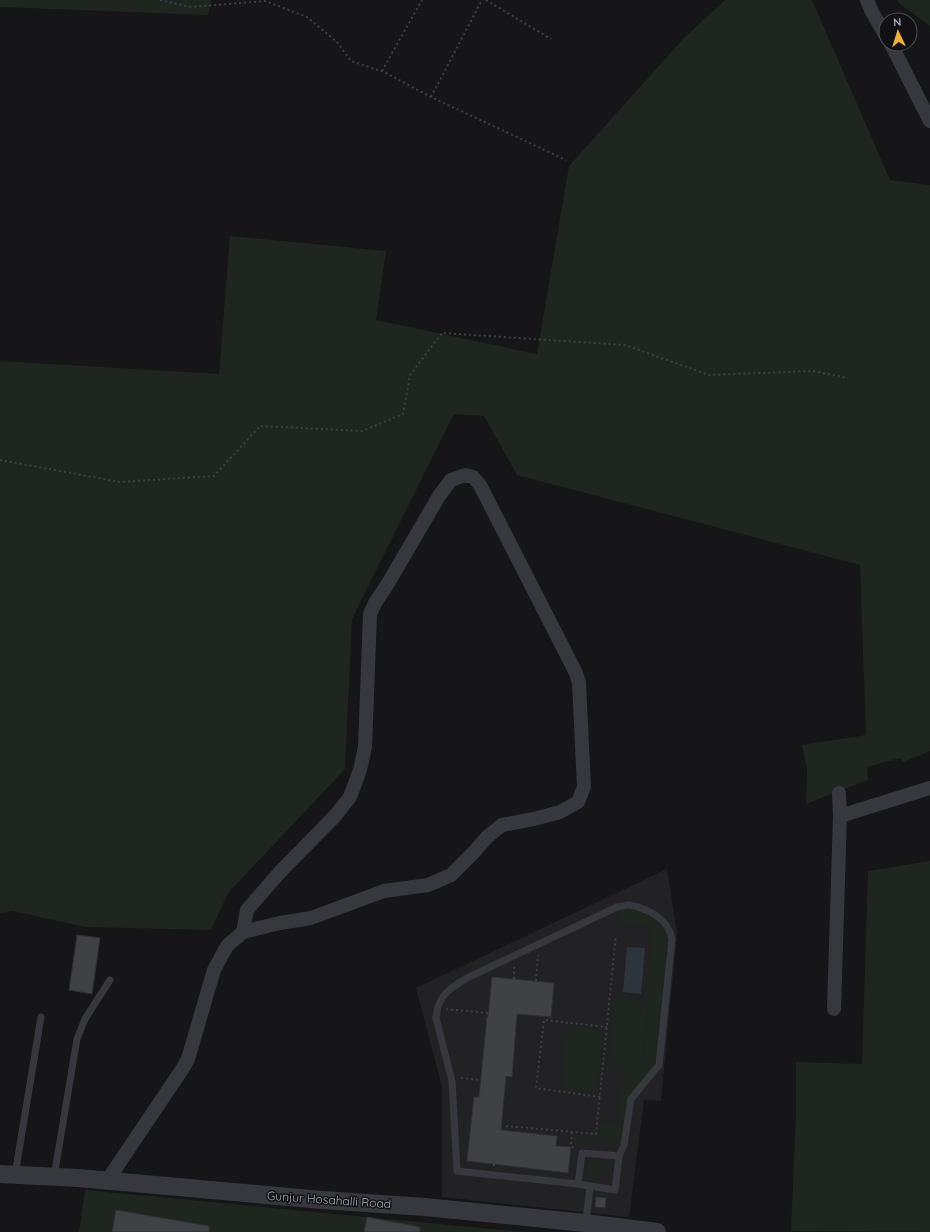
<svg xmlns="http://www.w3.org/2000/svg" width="930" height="1232" font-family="Quicksand,sans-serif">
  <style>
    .built { fill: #222225 }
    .green { fill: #1e261f }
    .water { fill: #2c353c }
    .building { fill: #404145; stroke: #303034 }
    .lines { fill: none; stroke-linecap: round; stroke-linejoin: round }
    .path { stroke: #3d3f44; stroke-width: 2; stroke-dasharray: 2 3; stroke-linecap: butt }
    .service { stroke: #37383d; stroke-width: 7 }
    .minor { stroke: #37383d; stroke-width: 14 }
    .tertiary { stroke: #37383d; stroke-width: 18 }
    .labels { text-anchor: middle; stroke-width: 3; stroke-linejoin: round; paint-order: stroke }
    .street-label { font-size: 12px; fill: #a8adb8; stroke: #111113 }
  </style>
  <rect width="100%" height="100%" fill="#161618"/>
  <path class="built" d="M667,869l10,65 -16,167 -17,-1 -15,117 -187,-20v-110l-26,-99z"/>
  <g class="green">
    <path d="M0,0h211l-3,15 -208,-8z"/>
    <path d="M725,0h87l78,180 40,5v566l-27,11 -3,-4 -33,9 1,13 -62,24 1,-34 -5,-25 64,-10 -6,-170 -343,-90 -33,-59 -30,-2 -102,205 -7,150 -117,124 -17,37 -126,-3 -72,-16 -13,2v-552l219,13 11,-138 156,15 -10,69 161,34 32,-188 115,-128z"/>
    <path d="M897,0h33v26l-30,-22z"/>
    <path d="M930,861v371l-139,-1 5,-117v-52l66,2 6,-193z"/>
    <path d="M620,909c7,0 13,0 19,2 13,4 27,17 28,31l-12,121 -27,34 -7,45 -2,2 -26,-1 -20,2 1,-9 24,3 3,-16 17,2 5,-52 -17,-3 1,-10 36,3 6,-63 -4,-1 8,-73 -27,-2v3l-5,-2z"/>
    <path d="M615,998l33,3 -6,60 -32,-3z"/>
    <path d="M567,1026l36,3 -6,63 -36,-4z"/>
    <path d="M592,1159l9,1 2,3 -1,13 -3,2 -9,-1 -3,-3 2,-13z"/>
    <path d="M85,1190l439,42h-445z"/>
  </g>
  <path class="water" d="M627,947l18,1 -4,46 -18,-2z"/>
  <g class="building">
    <path d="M77,935l23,3 -8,56 -23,-4z"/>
    <path d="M492,977l62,6 -3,34 -34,-3 -5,63 -6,-1 -5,54 56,6 -1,10 15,1 -3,26 -101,-12 7,-64h5l8,-80h1z"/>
    <path d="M596,1197l10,1 -1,10 -10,-1z"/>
    <path d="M116,1210l93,16v6h-97z"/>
    <path d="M367,1217l53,10v5h-56z"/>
  </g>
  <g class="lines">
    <g class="path">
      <path d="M160,0l31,7 74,-6 42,16 30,25 14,19 33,11 47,25 135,63"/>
      <path d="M486,0l65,39"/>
      <path d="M382,71l40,-71"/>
      <path d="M431,97l51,-97"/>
      <path d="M0,460l120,22 94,-6 46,-50 102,5 41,-17 7,-39 32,-42 183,12 84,30 104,-4 35,7"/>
      <path d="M514,979v-12"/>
      <path d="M536,981l2,-26"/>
      <path d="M446,1009l43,4"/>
      <path d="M461,1078l20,2"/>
      <path d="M600,1097l-64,-9 8,-68 63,7"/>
      <path d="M506,1126l90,8 20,-199"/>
      <path d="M572,1132l-1,14 4,3"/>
      <path d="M494,1166l1,-9"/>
    </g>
    <g class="service">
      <path d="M629,905c18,3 40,14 43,34l-13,126 -28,34 -7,46 -5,11 -4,34 -37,-6 -121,-13 -5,-90 -16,-63c2,-23 13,-29 31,-40l150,-71z"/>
      <path d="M15,1175l26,-158"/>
      <path d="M54,1177l23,-138 8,-20 25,-39"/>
      <path d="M578,1184l4,-31 37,3"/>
      <path d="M586,1222l4,-36"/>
    </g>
    <g class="minor">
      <path d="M867,0l5,12 14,24"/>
      <path d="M891,44l39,77"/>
      <path d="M840,816l90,-28"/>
      <path d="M834,1009l6,-193 -1,-23"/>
      <path d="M107,1181l76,-113 5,-9 26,-89 13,-24 16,-14 37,-9 31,-5 73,-27 44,-6 23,-10 24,-24 12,-14 15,-12 32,-6 26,-7 18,-10 6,-15 -5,-104 -3,-10 -96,-188 -7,-8 -8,-2 -14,5 -12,16 -52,89 -12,18 -5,11 -5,133 -5,23 -10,27 -15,19 -55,56 -33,38 -4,22"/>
    </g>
    <path class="tertiary" d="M0,1174l78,4 244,22 103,7 160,16 72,9"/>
  </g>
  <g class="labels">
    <g class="street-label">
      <text transform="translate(329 1200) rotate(4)" y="4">Gunjur Hosahalli Road</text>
    </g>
  </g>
  <g transform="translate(898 32) rotate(356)"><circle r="19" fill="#111113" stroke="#4d4f55"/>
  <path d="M0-3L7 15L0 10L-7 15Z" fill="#f2b134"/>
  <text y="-6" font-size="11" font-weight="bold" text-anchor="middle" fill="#a8adb8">N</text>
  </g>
</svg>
